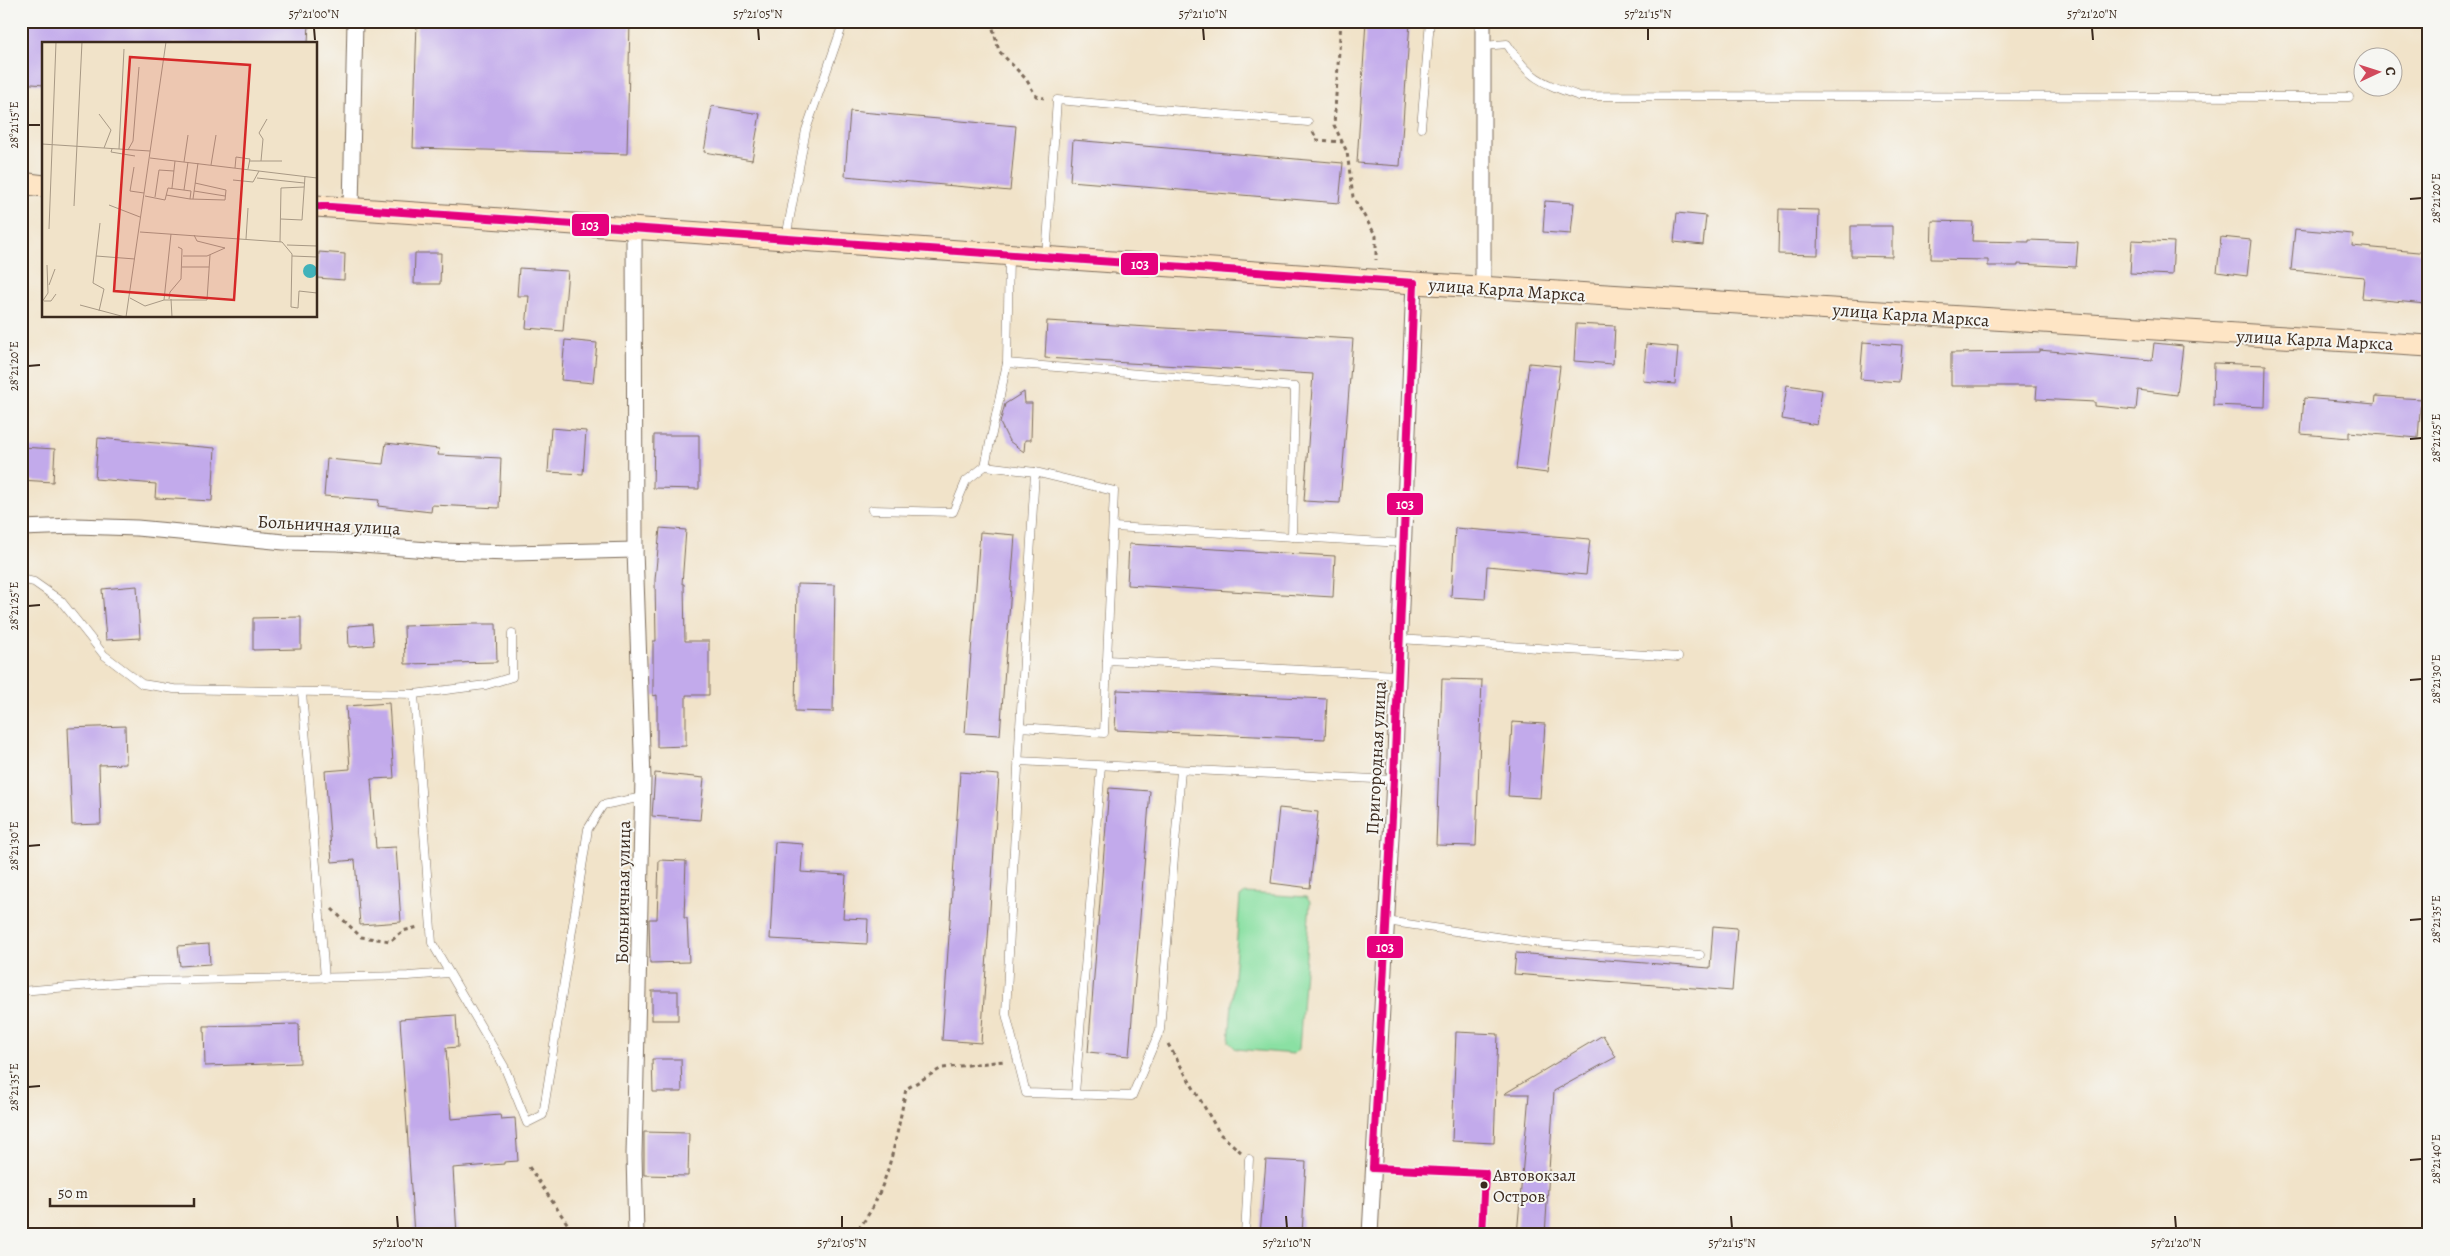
<svg xmlns="http://www.w3.org/2000/svg" width="2450" height="1256" font-family="Alegreya,serif">
  <style>
    .grass { fill: #8ae0a3; stroke: #628560 }
    .building { fill: #c2aaeb }
    .lines { fill: none; stroke-linecap: round; stroke-linejoin: round }
    .lane-casing { stroke: #7b6b5a; stroke-width: 9 }
    .street-casing { stroke: #7b6b5a; stroke-width: 17 }
    .secondary-casing { stroke: #7b6b5a; stroke-width: 23 }
    .path { stroke: #7b6b5a; stroke-width: 3; stroke-dasharray: 4 4; stroke-linecap: butt }
    .lane { stroke: #fff; stroke-width: 8 }
    .street { stroke: #fff; stroke-width: 15 }
    .secondary { stroke: #fee5c5; stroke-width: 21 }
    .bus-1-casing { stroke: #f6f6f2; stroke-width: 11 }
    .bus-1 { stroke: #e5007d; stroke-width: 8 }
    .ticks { fill: none; stroke: #3b2a1e; stroke-width: 2 }
    .bus-dot { fill: #3b2a1e; stroke: #f6f6f2; stroke-width: 2 }
    .labels { text-anchor: middle; stroke-width: 4; stroke-linejoin: round; paint-order: stroke }
    .bus-label { font-size: 17px; fill: #3b2a1e; stroke: #f6f6f2; text-anchor: start }
    .street-label { font-size: 18px; fill: #3b2a1e; stroke: #f6f6f2 }
    .inset-road { fill: none; stroke: #a89985; stroke-width: 1 }
    .view { fill: #d62828; fill-opacity: 0.15; stroke: #d62828; stroke-width: 2.5 }
    .inset-edge { fill: none; stroke: #3b2a1e; stroke-width: 2.5 }
    .line-badge { stroke: #f6f6f2; stroke-width: 2 }
    .badge-label { font-size: 14px; text-anchor: middle; font-weight: bold; fill: #fff }
    .neatline { fill: none; stroke: #3b2a1e; stroke-width: 2 }
    .ticks-label { font-size: 12px; text-anchor: middle; fill: #3b2a1e }
  </style>
  <rect width="100%" height="100%" fill="#f6f6f2"/>
  <filter id="ink" filterUnits="userSpaceOnUse"><feTurbulence type="fractalNoise" baseFrequency=".02" numOctaves="2"/><feDisplacementMap in="SourceGraphic" scale="10" xChannelSelector="R" yChannelSelector="G"/><feConvolveMatrix kernelMatrix="1 2 1 2 8 2 1 2 1" color-interpolation-filters="sRGB"/></filter>
  <filter id="wash" filterUnits="userSpaceOnUse"><feTurbulence type="fractalNoise" baseFrequency=".0096" numOctaves="4" result="noise"/><feDisplacementMap in="SourceGraphic" scale="20" xChannelSelector="R" yChannelSelector="G"/><feGaussianBlur stdDeviation="1.12" result="paint"/><feColorMatrix in="noise" values="0 0 0 0 0 0 0 0 0 0 0 0 0 0 0 0 0 1.4 0 .05"/><feComposite in="paint" operator="in"/></filter>
  <g filter="url(#wash)">
    <rect width="100%" height="100%" fill="#f1e3c9"/>
    <path class="grass" d="M1245,893l61,4 4,5 -11,147 -5,5 -58,-5 -7,-7 11,-145z"/>
    <g id="blocks">
      <g class="building">
        <path d="M21,21h288l-1,23h-264v41l-23,-2z"/>
        <path d="M417,21h213l-3,133 -214,-6z"/>
        <path d="M1366,21h44l-10,145 -43,-3z"/>
        <path d="M712,106l48,8 -8,46 -48,-8z"/>
        <path d="M850,111l166,15 -6,65 -165,-15z"/>
        <path d="M1073,140l270,23 -4,40 -269,-22z"/>
        <path d="M1545,201l29,2 -3,31 -28,-2z"/>
        <path d="M1779,209l40,1 -1,45 -40,-1z"/>
        <path d="M1677,213l29,3 -3,29 -29,-3z"/>
        <path d="M1932,221l41,1 -1,19 57,1v-2l49,2 -2,25 -58,-3v2h-30v-6l-57,-1z"/>
        <path d="M1851,226h41v31l-41,-1z"/>
        <path d="M2295,229l58,5 -1,12 77,7 -3,51 -64,-6 2,-21 -73,-7z"/>
        <path d="M2221,237l30,3 -4,36 -30,-4z"/>
        <path d="M2132,240l42,2 -2,33 -42,-2z"/>
        <path d="M319,252l26,2 -1,26 -27,-2z"/>
        <path d="M415,253h26l-1,31h-26z"/>
        <path d="M519,268l49,3 -5,60 -37,-3 3,-32h-12z"/>
        <path d="M1047,321l306,18 -13,164 -36,-2 9,-127 -268,-16z"/>
        <path d="M1576,324l39,2 -2,38 -39,-3z"/>
        <path d="M565,340l32,3 -4,40 -32,-3z"/>
        <path d="M1863,342l39,3 -3,37 -39,-3z"/>
        <path d="M2154,343l29,3 -6,49 -39,-5 -2,20 -41,-4v-4l-59,-3 1,-13h-86v-33l88,-1v-2l113,10z"/>
        <path d="M1646,344l32,3 -3,37 -32,-3z"/>
        <path d="M1529,363l31,3 -13,107 -31,-4z"/>
        <path d="M2214,363l52,2 -1,42 -52,-2z"/>
        <path d="M1787,385l35,5 -5,35 -35,-6z"/>
        <path d="M1024,392l1,11h7l-1,37h-6l-1,12 -15,-11 -9,-18 5,-19z"/>
        <path d="M2376,396l45,3 -3,39 -69,-6v6l-48,-4 3,-36 71,6z"/>
        <path d="M551,428l35,3 -3,43 -35,-2z"/>
        <path d="M654,435h45v54l-46,-1z"/>
        <path d="M98,438l117,10 -3,53 -57,-3 1,-14 -61,-5z"/>
        <path d="M386,443l53,6 -1,6 63,3 -2,50 -67,-3 -1,7 -53,-6 1,-6 -55,-4 3,-37 56,5z"/>
        <path d="M21,447l34,2 -2,33 -32,-2z"/>
        <path d="M660,528l26,2 -4,54h2l1,57h24v54h-23v51l-29,1v-52l-4,1v-55h3l-1,-61z"/>
        <path d="M1455,528l135,11 -4,36 -99,-9 -2,33 -34,-2z"/>
        <path d="M980,532l35,3 -15,200 -35,-2z"/>
        <path d="M1129,544l206,12 -2,41 -206,-12z"/>
        <path d="M797,584l38,1 -2,127 -38,-1z"/>
        <path d="M137,586l3,52 -34,2 -4,-51z"/>
        <path d="M301,617v32l-48,1v-32z"/>
        <path d="M372,624l2,21 -25,2 -1,-21z"/>
        <path d="M473,624h23l1,38 -92,2 -1,-38z"/>
        <path d="M1442,679l40,1 -6,166 -40,-1z"/>
        <path d="M1117,690l210,9 -2,40 -210,-9z"/>
        <path d="M389,703l5,75 -23,1 5,69 20,-1 5,75 -41,3 -5,-65 -23,2 -7,-91 25,-2 -4,-63z"/>
        <path d="M1512,722l33,2 -5,74 -32,-2z"/>
        <path d="M125,726l1,38 -27,1 2,59 -29,1 -4,-97z"/>
        <path d="M960,772l39,3 -18,268 -39,-3z"/>
        <path d="M655,773l49,5 -4,42 -48,-4z"/>
        <path d="M1109,788l41,3 -21,265 -41,-4z"/>
        <path d="M1279,808l39,4 -8,76 -39,-5z"/>
        <path d="M775,842l28,2 -2,28 45,3 -3,43 25,1 -1,25 -97,-5z"/>
        <path d="M659,860l27,1 -2,57h3l2,44 -39,1 -1,-44h8z"/>
        <path d="M1713,926l24,2 -5,63 -218,-17 2,-21 194,15z"/>
        <path d="M209,944l1,20 -30,2 -2,-20z"/>
        <rect x="652" y="991" width="26" height="29"/>
        <path d="M456,1015l2,32 -12,1 5,71 49,-4 1,4 14,-1 3,43 -14,1v2l-51,4 4,67h-43l-14,-216z"/>
        <path d="M299,1024l1,39 -95,3 -1,-40z"/>
        <path d="M1456,1032l42,2 -4,109 -42,-2z"/>
        <path d="M1603,1035l13,22 -62,34 -9,144h-28l12,-141h-25z"/>
        <path d="M652,1059h29l1,33h-29z"/>
        <path d="M644,1132l45,1 -1,43 -44,-1z"/>
        <path d="M1266,1160l40,2 -4,73h-42z"/>
      </g>
    </g>
  </g>
  <g filter="url(#ink)">
    <use href="#blocks" fill-opacity="0" stroke="#7b6b5a" stroke-width="1"/>
    <g class="lines">
      <g class="lane-casing">
        <g id="lane">
          <path d="M1483,46l24,-2c22,35 35,39 72,52l770,1"/>
          <path d="M1421,128l9,-107"/>
          <path d="M786,238l20,-108 38,-109"/>
          <path d="M1009,255l-2,108 -22,103 50,6 79,19 -10,242 -84,-6 -14,287 20,79 106,3 28,-66 21,-260"/>
          <path d="M1046,256l11,-156 251,22"/>
          <path d="M1007,363l288,24 -3,150"/>
          <path d="M872,510l81,2 13,-31 19,-15"/>
          <path d="M1113,527l290,16"/>
          <path d="M21,579l13,3 27,19 43,54 38,29 32,5 240,5 72,-9 26,-8v-44"/>
          <path d="M1399,639l279,18"/>
          <path d="M1107,660l291,15"/>
          <path d="M302,692l23,286"/>
          <path d="M414,694l18,249 72,123 23,57 16,-8 45,-286 15,-24 40,-8"/>
          <path d="M1020,727l15,-255"/>
          <path d="M1018,761l376,19"/>
          <path d="M1386,921l145,21 169,13"/>
          <path d="M21,991l119,-10 268,-5 41,-3"/>
          <path d="M1075,1094l26,-328"/>
          <path d="M1373,1168l112,5 -3,62"/>
          <path d="M1245,1235l4,-76"/>
        </g>
      </g>
      <g class="street-casing">
        <g id="street">
          <path d="M1483,21v267"/>
          <path d="M351,208l4,-187"/>
          <path d="M634,227l1,323 8,229 -9,376 2,80"/>
          <path d="M21,528l55,-2 61,2 147,14 53,1 104,8 71,2 123,-3"/>
          <path d="M1370,1235l24,-455 20,-497"/>
        </g>
      </g>
      <g class="secondary-casing">
        <g id="secondary">
          <path d="M21,183l23,3"/>
          <path d="M316,206l1098,77 1015,63"/>
        </g>
      </g>
      <g class="path">
        <path d="M991,21l8,30 27,28 10,17 8,2"/>
        <path d="M1341,21l-7,104 13,27 6,45 23,39v24"/>
        <path d="M1313,132l4,8 26,2"/>
        <path d="M332,909l29,28 30,4 12,-10 15,-4"/>
        <path d="M1168,1044l52,90 21,18"/>
        <path d="M529,1167l46,68"/>
        <path d="M853,1235c35,-38 43,-97 53,-146l36,-21 62,-7"/>
      </g>
      <use href="#lane" class="lane"/>
      <use href="#street" class="street"/>
      <use href="#secondary" class="secondary"/>
      <g class="bus-1-casing">
        <g id="bus-1">
          <path d="M316,206l1098,77"/>
          <path d="M1373,1168l21,-388 20,-497"/>
          <path d="M1373,1168l112,5 -3,62"/>
        </g>
      </g>
      <use href="#bus-1" class="bus-1"/>
    </g>
  </g>
  <path class="ticks" d="M314,28l1,12M758,28l1,12M1203,28l1,12M1648,28v12M2092,28l1,12M28,125h12M2410,199l12,-1M28,366l12,-1M2410,439l12,-1M28,606l12,-1M2410,680l12,-1M28,846l12,-1M2410,920l12,-1M28,1087l12,-1M2410,1160l12,-1M397,1216l1,12M842,1216v12M1286,1216l1,12M1731,1216l1,12M2175,1216l1,12"/>
  <circle class="bus-dot" cx="1484" cy="1185" r="4.5"/>
  <g class="labels">
    <g class="bus-label">
      <text x="1493" y="1181">Автовокзал<tspan x="1493" dy="21">Остров</tspan></text>
    </g>
    <g class="street-label">
      <text transform="translate(1507 290) rotate(4)" y="6">улица Карла Маркса</text>
      <text transform="translate(1911 315) rotate(4)" y="6">улица Карла Маркса</text>
      <text transform="translate(2315 340) rotate(3)" y="6">улица Карла Маркса</text>
      <text transform="translate(329 525) rotate(3)" y="6">Больничная улица</text>
      <text transform="translate(1376 758) rotate(-87)" y="6">Пригородная улица</text>
      <text transform="translate(623 892) rotate(-89)" y="6">Больничная улица</text>
    </g>
  </g>
  <g transform="translate(42 42)">
    <rect width="275" height="275" fill="#f1e3c9"/>
    <path d="M261 229a7 7 0 1 1 14 0a7 7 0 1 1-14 0Z" fill="#41b2ba"/>
    <path class="inset-road" d="M57,72l12,16 -7,18M0,102l108,7M70,107l-1,3 24,4M77,107l5,-100M86,108l5,-9 6,-74M108,116l167,20M207,119h33M219,119l2,-22 -4,-6 8,-14M142,120l4,-27M169,123l5,-30M92,125l-4,24 14,2M193,126l1,-11 14,2 -2,10M215,136l47,5M191,138l20,2 6,-11M130,146l3,-27M142,148l4,-28M152,149l31,5M124,153l24,4M103,154l20,4 3,-12 23,3 -1,8 35,1 1,-10 -31,-7M113,155l4,-27 15,1M151,157l5,-36M67,163l31,12M32,164l8,-164M239,177l21,1 3,-44M7,187l7,-187M98,190l142,10 10,12 -1,53 7,1 1,-17 18,2M152,193l3,6 28,7M204,197l2,-31M238,200l1,-54 23,-1M245,203l30,1M54,214l39,3M141,214h24l18,-8M250,214l25,1M140,225h27M7,243l6,-16M88,256l15,8 19,-6h43l3,-45M127,257l1,-7 11,-13 1,-30 -4,-2M129,257l1,18M122,258l7,-66M2,259h7l5,-7M0,260l6,-9 -1,-28M38,263l45,12M57,269l5,-22 -11,-6 7,-60M84,275l40,-275"/>
    <path class="view" d="M88,15l120,8 -16,235 -120,-9z"/>
    <rect width="275" height="275" class="inset-edge"/>
  </g>
  <g class="line-badge">
    <rect x="571" y="213" width="39" height="24" rx="5" fill="#e5007d"/>
    <rect x="1120" y="252" width="39" height="24" rx="5" fill="#e5007d"/>
    <rect x="1386" y="492" width="38" height="24" rx="5" fill="#e5007d"/>
    <rect x="1366" y="935" width="38" height="24" rx="5" fill="#e5007d"/>
  </g>
  <g class="badge-label">
    <text x="590" y="230">103</text>
    <text x="1140" y="269">103</text>
    <text x="1405" y="509">103</text>
    <text x="1385" y="952">103</text>
  </g>
  <rect width="2450" height="1256" fill="none" stroke="#f6f6f2" stroke-width="55"/>
  <g transform="translate(2378 72) rotate(86)"><circle r="24" fill="#f6f6f2" stroke="#aba49d"/>
  <path d="M0-4L9 19L0 12L-9 19Z" fill="#d1495b"/>
  <text y="-8" font-size="14" font-weight="bold" text-anchor="middle" fill="#3b2a1e">С</text>
  </g>
  <path d="M50 1198v8h144v-8" fill="none" stroke="#3b2a1e" stroke-width="2.5"/>
  <text x="58" y="1198" font-size="15" fill="#3b2a1e" stroke="#f6f6f2" stroke-width="4" paint-order="stroke">50 m</text>
  <rect x="28" y="28" width="2394" height="1200" class="neatline"/>
  <g class="ticks-label">
    <text x="314" y="18">57°21'00"N</text>
    <text x="758" y="18">57°21'05"N</text>
    <text x="1203" y="18">57°21'10"N</text>
    <text x="1648" y="18">57°21'15"N</text>
    <text x="2092" y="18">57°21'20"N</text>
    <text transform="translate(14 125) rotate(-90)" y="4">28°21'15"E</text>
    <text transform="translate(2436 198) rotate(-90)" y="4">28°21'20"E</text>
    <text transform="translate(14 366) rotate(-90)" y="4">28°21'20"E</text>
    <text transform="translate(2436 438) rotate(-90)" y="4">28°21'25"E</text>
    <text transform="translate(14 606) rotate(-90)" y="4">28°21'25"E</text>
    <text transform="translate(2436 679) rotate(-90)" y="4">28°21'30"E</text>
    <text transform="translate(14 846) rotate(-90)" y="4">28°21'30"E</text>
    <text transform="translate(2436 919) rotate(-90)" y="4">28°21'35"E</text>
    <text transform="translate(14 1087) rotate(-90)" y="4">28°21'35"E</text>
    <text transform="translate(2436 1159) rotate(-90)" y="4">28°21'40"E</text>
    <text x="398" y="1247">57°21'00"N</text>
    <text x="842" y="1247">57°21'05"N</text>
    <text x="1287" y="1247">57°21'10"N</text>
    <text x="1732" y="1247">57°21'15"N</text>
    <text x="2176" y="1247">57°21'20"N</text>
  </g>
</svg>
